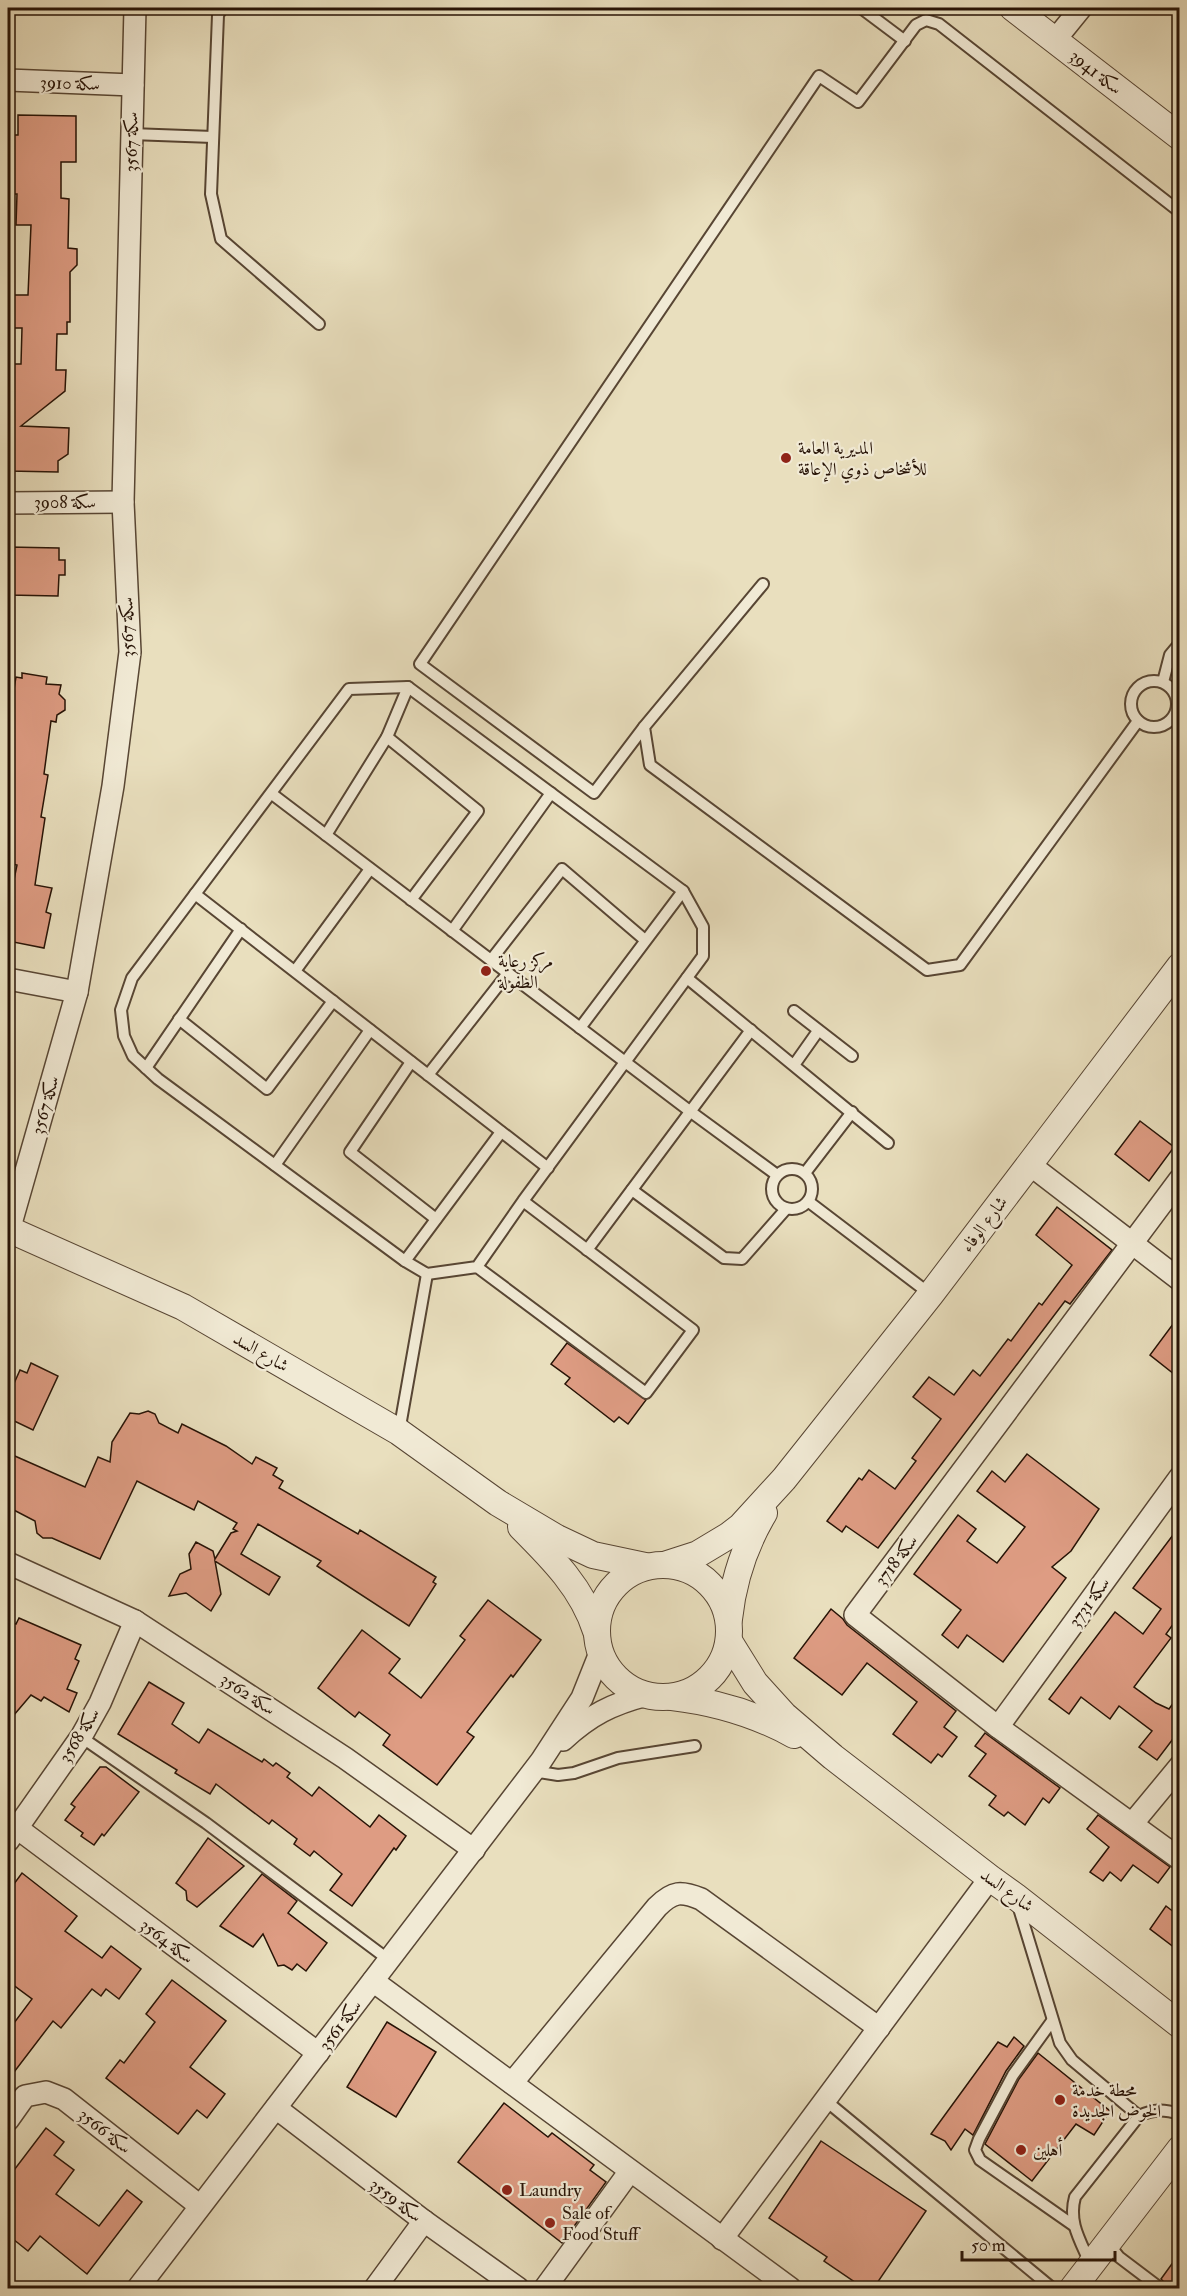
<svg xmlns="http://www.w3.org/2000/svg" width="1187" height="2296" font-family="'IM FELL Double Pica',Amiri,serif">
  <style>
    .building { fill: #de9c83; stroke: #271306; stroke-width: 1.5 }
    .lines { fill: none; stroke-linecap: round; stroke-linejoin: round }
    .service-casing { stroke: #584634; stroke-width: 14 }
    .minor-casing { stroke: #584634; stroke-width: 24 }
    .tertiary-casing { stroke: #584634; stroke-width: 28 }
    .service { stroke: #f1ead5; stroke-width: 10 }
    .minor { stroke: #f1ead5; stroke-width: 21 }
    .tertiary { stroke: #f1ead5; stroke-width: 26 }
    .poi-dot { fill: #8f2418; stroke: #f1ead5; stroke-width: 2 }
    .labels { text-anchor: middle; stroke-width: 4.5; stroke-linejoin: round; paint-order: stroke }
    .street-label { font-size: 18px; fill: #271306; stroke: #f1ead5 }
    .poi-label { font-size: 18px; fill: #271306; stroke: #f1ead5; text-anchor: start }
  </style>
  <rect width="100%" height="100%" fill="#e9dfbe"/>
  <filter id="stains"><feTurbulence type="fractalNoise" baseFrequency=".00333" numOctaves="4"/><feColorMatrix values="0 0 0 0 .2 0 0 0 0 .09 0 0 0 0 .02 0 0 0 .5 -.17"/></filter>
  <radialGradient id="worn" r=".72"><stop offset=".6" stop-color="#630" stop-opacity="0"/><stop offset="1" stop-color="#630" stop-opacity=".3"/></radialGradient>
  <g class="building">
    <path d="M18,115l58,1v46h-15v36l8,1 -1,49 9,1v16l-7,7v50h-3v12h-10l-1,36h10l-1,21 -44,35 48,2 -1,26 -10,7v11l-50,-1v-107h13l1,-36h-14v-33h20l3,-70h-15l1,-31h-6l1,-59h6z"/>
    <path d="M8,547l51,1v12h6v15h-6l-1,21 -50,-1z"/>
    <path d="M22,673l25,4 -1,7 15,1 -2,9 6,6v10l-8,5 -1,7 -5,-1 -7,53 4,1 -7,42 4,1 -10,67 17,3 -6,24 5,2 -7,34 -36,-7v-32l9,-44 -9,-2v-175l6,1 2,-12 6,1z"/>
    <path d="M1140,1121l34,26 -25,34 -34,-27z"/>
    <path d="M1057,1207l55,43 -42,54 -5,-3 -187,247 -32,-22 -4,6 -15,-11 32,-43 3,2 7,-10 26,19 21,-28 -4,-3 29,-39 -28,-22 16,-20 25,18 19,-25 7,6 28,-37 3,2 28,-38 3,2 30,-40 -36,-30z"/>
    <path d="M1179,1316v62l-29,-23z"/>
    <path d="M567,1343l79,57 -18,24 -9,-7 -5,5 -49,-38 5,-6 -19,-14z"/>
    <path d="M31,1363l27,13 -25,54 -25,-12v-21l12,-27 7,3z"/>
    <path d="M148,1411l7,3 4,9 19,10 4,-9 44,22 26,18 4,-7 21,11 -4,7 10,6 -4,7 79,46 2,-4 76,47 -3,5 3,2 -27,42 -92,-60 4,-5 -63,-37 -17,30 39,23 -11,18 -54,-34 6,33 -10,17 -25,-18 -17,3 11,-22 11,-5 -2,-15 7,-12 17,9 2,8 16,-26 6,-2 -4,-2 4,-6 -39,-22 -4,9 -57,-29 -37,78 -48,-21h-9l-6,-5 -2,-12 -27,-14v-54l77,34 13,-30 12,5 2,-20 18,-29 9,1z"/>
    <path d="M1027,1454l72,55 -28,42 -19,16 14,11 -63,84 -36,-27 -9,13 -16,-13 19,-25 -47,-36 44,-59 18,14 -9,12 30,22 28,-36 -48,-36 15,-20 13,11z"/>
    <path d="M1179,1527v89l-13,18 5,4 -37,49 22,16 13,6 10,-14v36l-22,29 -18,-13 13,-16 -33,-25 -9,13 -29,-22 -12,17 -20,-15 66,-87 28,22 18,-25 -28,-21z"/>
    <path d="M488,1600l53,40 -28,37 -2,-2 -44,57 7,5 -37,48 -54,-40 7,-10 -31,-23 -4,5 -37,-29 44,-58 38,29 -11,14 32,25 44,-58 -5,-4z"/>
    <path d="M831,1609l12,10 4,6 109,86 -12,16 13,10 -15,20 -4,-3 -7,9 -38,-29 24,-32 -50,-39 -25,32 -48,-37z"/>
    <path d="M19,1618l62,27 -6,14 4,2 -12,28 10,4 -8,19 -25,-15 -3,4 -10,-6 -23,27v-87l5,-12 3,1z"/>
    <path d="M149,1682l35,21 -12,21 27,19 9,-14 54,33 2,-3 9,7 3,-3 14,10 -3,4 25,19 7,-9 51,40 9,-12 27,21 -10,14 -2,-2 -42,58 -22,-16 12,-16 -28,-23 -4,5 -16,-12 3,-5 -25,-19 -3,4 -53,-40 -6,10 -35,-21 2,-3 -59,-36z"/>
    <path d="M985,1733l75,55 -11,15 -6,-5 -18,27 -17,-13 -4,4 -15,-11 7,-9 -27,-20 17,-22 -11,-8z"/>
    <path d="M100,1767h6l33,25 -35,44 -2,-2 -8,11 -13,-9 2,-3 -18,-13 10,-13 -4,-3z"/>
    <path d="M1098,1815l72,52 -12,16 -25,-18 -12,16 -11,-9 -7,9 -13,-9 19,-25 -22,-18z"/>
    <path d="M208,1838l36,28 -47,41 -10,-7 -1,-9 -10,-8z"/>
    <path d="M22,1873l55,43 -12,15 37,27 9,-12 30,23 -22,30 -13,-10 -5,7 -9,-7 -31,39 -8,-7 -45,59v-49l24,-32 -24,-18v-89z"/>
    <path d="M262,1874l35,27 -9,12 39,30 -21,28 -9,-7 -5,6 -8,-5 -6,1 -15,-32 -10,13 -33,-21z"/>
    <path d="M1166,1906l13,10v35l-29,-22z"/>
    <path d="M172,1980l54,41 -36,46 35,27 -18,24 -10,-8 -19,24 -72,-56 14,-18 4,3 31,-41 -9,-8z"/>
    <path d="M387,2022l49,30 -40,65 -49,-30z"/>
    <path d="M1014,2037l10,9 -18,25 -33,64 -8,-6 -14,21 -6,-9 -14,-7 67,-92 9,5z"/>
    <path d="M1038,2053l72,58 -16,24 -18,-11 -44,57 -47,-37 34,-65z"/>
    <path d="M504,2103l44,34 4,-4 42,32 -4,5 16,12 -44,61 -104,-81z"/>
    <path d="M46,2128l18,14 -10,13 20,15 -18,24 43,32 28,-36 15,12 -55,72 -47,-38 -12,15 -20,-16v-57z"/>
    <path d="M821,2141l105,70 -53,78h-8l-41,-28 3,-4 -58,-39z"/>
    <path d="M1179,2254v35h-12v-4l-6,-6z"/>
  </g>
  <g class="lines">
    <g class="service-casing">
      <g id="service">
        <path d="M222,8l-4,7 -7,179 10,45 98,85"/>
        <path d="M861,8l44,33"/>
        <path d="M131,134l82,3"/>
        <path d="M763,584l-119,143 6,38 277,205 33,-5 178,-244"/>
        <circle cx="1154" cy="704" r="23"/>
        <path d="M1163,682l7,-27 10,-12"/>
        <path d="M644,727l-50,66 -174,-129 399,-588 39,26 58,-77 10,-5 13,4 241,188"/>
        <path d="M387,737l91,74 -67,89"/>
        <path d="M272,794l419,318 86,63"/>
        <path d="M326,835l61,-98 21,-50"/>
        <path d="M195,894l353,274"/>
        <path d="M452,931l99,-138"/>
        <path d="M491,960l71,-91 83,71"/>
        <path d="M295,971l75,-102"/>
        <path d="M687,978l201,165"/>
        <path d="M794,1011l58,45"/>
        <path d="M179,1019l88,70 66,-88"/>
        <path d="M580,1028l103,-137"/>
        <path d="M411,1062l-61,90 86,67"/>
        <path d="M794,1065l24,-34"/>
        <path d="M146,1068l95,-139"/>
        <path d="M428,1075l80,-102"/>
        <path d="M275,1165l95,-135"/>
        <circle cx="792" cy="1189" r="20"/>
        <path d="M805,1173l47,-61"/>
        <path d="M632,1190l92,68 18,1 44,-50"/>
        <path d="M809,1202l121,92"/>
        <path d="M587,1250l164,-220"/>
        <path d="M405,1261l96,-129"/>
        <path d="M477,1267l46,-66 180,-245v-29l-20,-36 -275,-204 -59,2 -217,289 -11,32 3,26 9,20 25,23 247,182 22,13 50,-7 169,126 47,-63 -170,-129"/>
        <path d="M399,1432l28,-158"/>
        <path d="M81,1737l125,86 183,137"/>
        <path d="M533,1771l25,4 16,-2 44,-15 77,-12"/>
        <path d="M1018,1905l42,138 12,17 67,56"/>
        <path d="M1052,2021l-39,54 -34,64 -4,11 5,10 93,65"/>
        <path d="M825,2100l227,188"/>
        <path d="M1108,2243l11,14 41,31"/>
        <path d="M1090,2263c-10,-23 -22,-41 -15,-66l64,-81c15,-7 24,-7 41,-2"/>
      </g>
    </g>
    <g class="minor-casing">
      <g id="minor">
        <path d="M1055,40l26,-32"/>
        <path d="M8,80l125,5"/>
        <path d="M8,503l115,-1"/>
        <path d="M8,979l69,13"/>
        <path d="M1029,1164l151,116"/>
        <path d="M1180,1179l-325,436 143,112 182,132"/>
        <path d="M8,1234l69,-242 36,-206 17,-134 -7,-150 12,-494"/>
        <path d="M8,1563l127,58 210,137 129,92"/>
        <path d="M998,1727l182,-250"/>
        <path d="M563,1740c27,-25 49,-36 84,-45"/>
        <path d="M1132,1824l48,-58"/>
        <path d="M17,1828l301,225"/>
        <path d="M8,1841l73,-104 19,-34 35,-82"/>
        <path d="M373,1981l417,307"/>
        <path d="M512,2083l145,-176c16,-16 24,-16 44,-8l178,129"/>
        <path d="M276,2108l148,113 94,67"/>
        <path d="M8,2120l17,-24 21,-4 18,7 136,107"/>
        <path d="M722,2239l268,-361"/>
        <path d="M138,2288l403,-527 41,-63 18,-45"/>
        <path d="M375,2288l49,-67"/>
        <path d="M545,2288l85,-117"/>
      </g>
    </g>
    <g class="tertiary-casing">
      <g id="tertiary">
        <path d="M1013,8l167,129"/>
        <path d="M8,1229l175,78 216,125 99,71 59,35 36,17 52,11"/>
        <path d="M521,1527c31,31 62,62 75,104"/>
        <path d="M667,1564l31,-10 30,-18 13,-10 43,-47 147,-185 249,-328"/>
        <circle cx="663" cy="1631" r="66"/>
        <path d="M729,1619c4,-37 16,-74 35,-106"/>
        <path d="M729,1641l26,42 29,32 49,42 157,121 25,18 165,129"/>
        <path d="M672,1697c43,5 84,17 122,38"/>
        <path d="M1073,2288l107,-139"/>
      </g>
    </g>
    <use href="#service" class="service"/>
    <use href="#minor" class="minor"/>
    <use href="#tertiary" class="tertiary"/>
  </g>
  <g class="poi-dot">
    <circle cx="786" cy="458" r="6"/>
    <circle cx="486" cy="971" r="6"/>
    <circle cx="1060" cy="2100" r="6"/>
    <circle cx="1021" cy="2150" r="6"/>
    <circle cx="507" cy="2190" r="6"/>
    <circle cx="550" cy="2223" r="6"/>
  </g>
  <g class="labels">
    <g class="street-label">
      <text transform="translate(1096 72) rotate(38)" y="6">سكة 3941</text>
      <text transform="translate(70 83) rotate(2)" y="6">سكة 3910</text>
      <text transform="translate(131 142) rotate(-89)" y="6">سكة 3567</text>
      <text x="65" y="508">سكة 3908</text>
      <text transform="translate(127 627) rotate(-91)" y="6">سكة 3567</text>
      <text transform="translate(45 1105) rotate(-74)" y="6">سكة 3567</text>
      <text transform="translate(984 1224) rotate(-53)" y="6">شارع الوفاء</text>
      <text transform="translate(261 1352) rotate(30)" y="6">شارع السد</text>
      <text transform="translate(896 1560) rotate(-53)" y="6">سكة 3718</text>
      <text transform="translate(1089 1602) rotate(-54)" y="6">سكة 3731</text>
      <text transform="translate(248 1694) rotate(33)" y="6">سكة 3562</text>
      <text transform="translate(79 1735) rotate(-58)" y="6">سكة 3568</text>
      <text transform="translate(1007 1890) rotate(36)" y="6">شارع السد</text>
      <text transform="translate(167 1941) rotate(37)" y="6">سكة 3564</text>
      <text transform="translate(340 2025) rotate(-53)" y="6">سكة 3561</text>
      <text transform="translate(105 2131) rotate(38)" y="6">سكة 3566</text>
      <text transform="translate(396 2200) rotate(37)" y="6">سكة 3559</text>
    </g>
    <g class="poi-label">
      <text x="798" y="454">المديرية العامة<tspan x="798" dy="21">للأشخاص ذوي الإعاقة</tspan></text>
      <text x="498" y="967">مركز رعاية<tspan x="498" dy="21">الطفولة</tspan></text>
      <text x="1072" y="2096">محطة خدمة<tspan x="1072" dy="21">الخوض الجديدة</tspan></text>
      <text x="1033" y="2156">أهلين</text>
      <text x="519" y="2196">Laundry</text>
      <text x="562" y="2219">Sale of<tspan x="562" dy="21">Food Stuff</tspan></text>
    </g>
  </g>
  <rect width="1187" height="2296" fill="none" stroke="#e9dfbe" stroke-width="30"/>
  <rect x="9" y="9" width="1169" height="2278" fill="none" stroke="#271306" stroke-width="3"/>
  <rect x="15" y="15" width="1157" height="2266" fill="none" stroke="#271306" stroke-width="1.5"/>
  <path d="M962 2251v9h153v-9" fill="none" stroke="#271306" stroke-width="3"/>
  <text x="971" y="2251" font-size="18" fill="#271306" stroke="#f1ead5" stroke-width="4.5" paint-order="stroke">50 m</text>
  <rect width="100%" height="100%" filter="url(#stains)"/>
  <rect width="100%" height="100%" fill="url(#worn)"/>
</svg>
